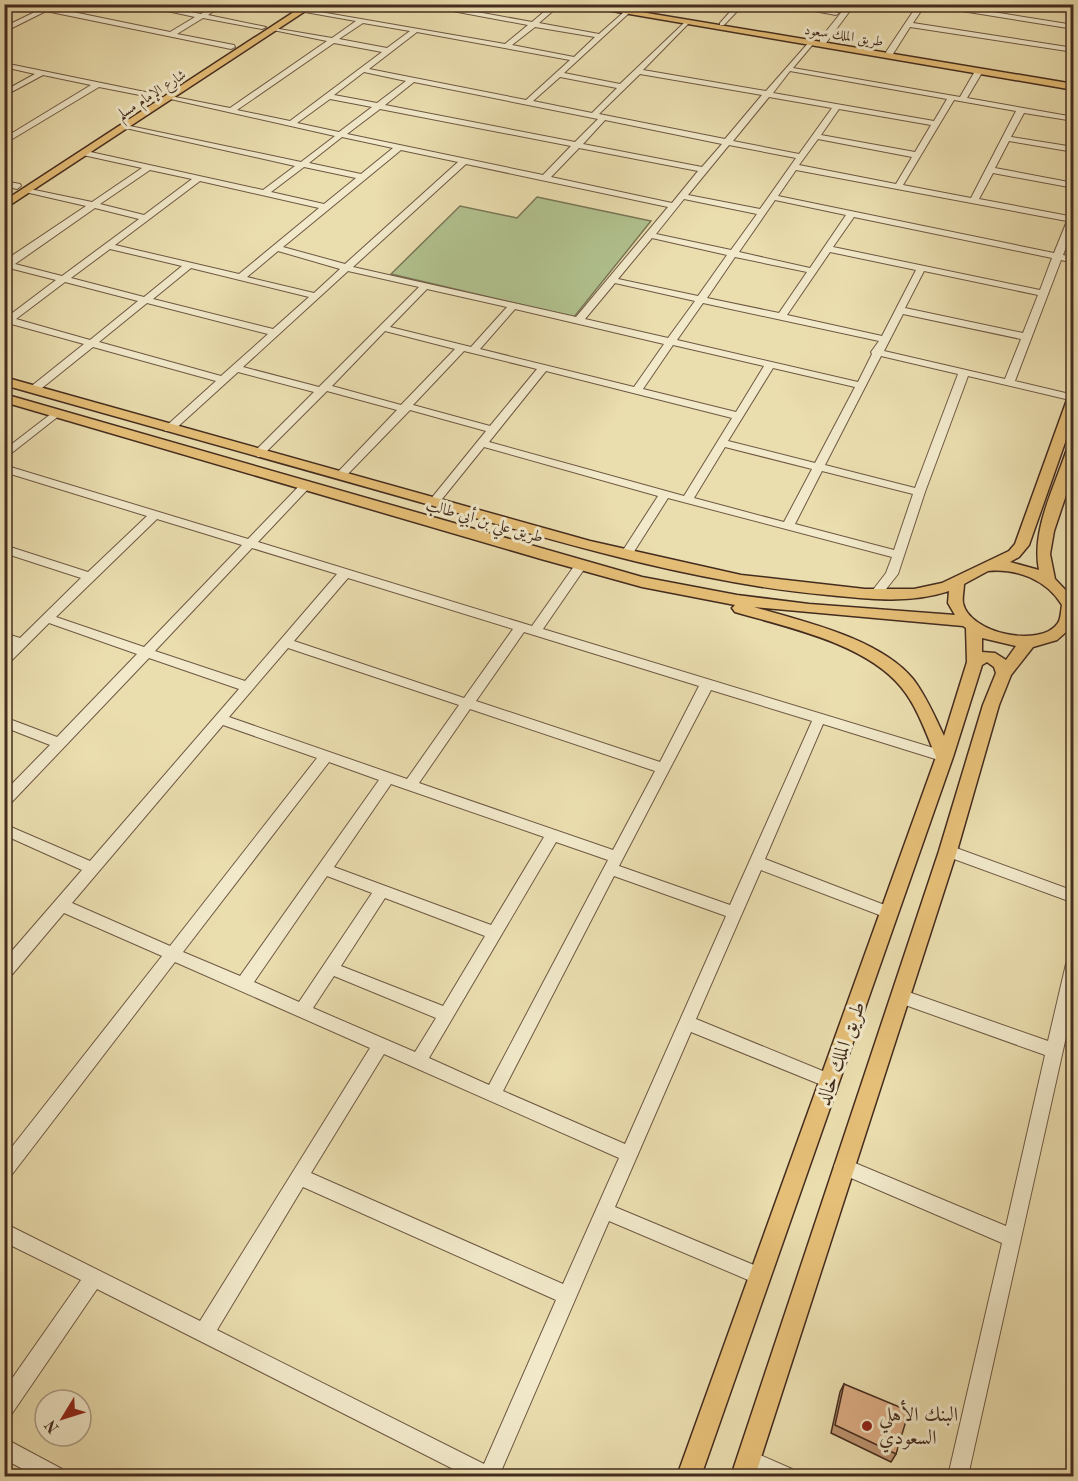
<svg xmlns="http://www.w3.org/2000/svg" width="1078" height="1481" font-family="'Old Standard TT',Amiri,serif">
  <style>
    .green { fill: #b1c28f; stroke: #7a7757; stroke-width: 1.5 }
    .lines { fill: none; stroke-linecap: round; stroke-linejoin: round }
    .minor-casing { stroke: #6e5843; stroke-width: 2 }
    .major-casing { stroke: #442c1f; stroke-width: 3 }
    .minor { fill: #f1e9ca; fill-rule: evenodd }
    .major { fill: #e5be77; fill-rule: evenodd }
    .wall { fill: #be9572; stroke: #442c1f; stroke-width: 1.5 }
    .building { fill: #ddad85; stroke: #442c1f; stroke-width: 1.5 }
    .poi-dot { fill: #8f2418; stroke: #f1e9ca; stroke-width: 2 }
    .labels { text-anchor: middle; stroke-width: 6; stroke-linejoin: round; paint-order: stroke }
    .far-street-label { font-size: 14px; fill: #442c1f; stroke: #f1e9ca }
    .street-label { font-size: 16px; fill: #442c1f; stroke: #f1e9ca }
    .near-street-label { font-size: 20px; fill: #442c1f; stroke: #f1e9ca }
    .near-poi-label { font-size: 20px; fill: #442c1f; stroke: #f1e9ca; text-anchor: start }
  </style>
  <rect width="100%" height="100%" fill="#eaddae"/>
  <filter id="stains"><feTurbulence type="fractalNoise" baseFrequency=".00333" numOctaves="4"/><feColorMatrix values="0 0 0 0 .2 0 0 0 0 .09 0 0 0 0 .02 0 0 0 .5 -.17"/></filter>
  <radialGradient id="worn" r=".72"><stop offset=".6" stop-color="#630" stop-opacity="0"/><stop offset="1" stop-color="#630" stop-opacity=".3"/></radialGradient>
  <path class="green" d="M537,197l114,24 -77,96 -183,-43 69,-68 57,12z"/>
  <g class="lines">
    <g class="minor-casing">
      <g id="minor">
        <path d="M19,4c15,0 30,6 45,6 7,1 13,-6 23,-6l-14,8 97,20 25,-15 -60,-13h17l49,10 14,-10h9l-16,11 58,12 -4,2 -59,-11 -26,16 57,11 1,2 -4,2 -185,-38 -42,21v-5l35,-17z"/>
        <path d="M415,4h18l99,18 21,-18h8l-22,19 60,11 25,-22h4v2l-64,59 56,11 66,-63 4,2 -2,1 -45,46 123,21 44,-50 4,2 -21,25 167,29 15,-26 4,-2 4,2 -16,27 107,19v4l-50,-8 -13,24 63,10v5l-65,-11 -14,27 79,15v5l-81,-15 -14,26 90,17 5,-4v15l-11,28 11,2v6l-13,-3 -46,121 59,14v6l-106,-25 -43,116 -27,82 -19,24 -4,1 -6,-4 17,-22 6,-16 -224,-59 -38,60h-8l-2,-3 38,-59 -174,-49 -46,57h-8v-4l56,-69 -76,-21 -66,68h-8v-4l61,-64 -70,-19 -65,65 -4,1 -5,-3 1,-2 60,-60 -76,-20 -65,59h-8v-4l51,-46 -123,-34 -56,45h-8v-4l55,-44 -80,-22v-6l3,1 49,-37 -47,-12 -5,2v-9l82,-55 -61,-14v-4l67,14 50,-34 -59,-13v-4h3l177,39 32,-24 -174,-39 4,-2 176,37 34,-26 -169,-38 4,-2 60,12 97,-67 -54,-11v-2l59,10 24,-17 -51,-9 -2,-3 202,35 23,-19zM363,23l47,8 -23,17 -48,-9zM535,27l60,10 -21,20 -62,-12zM417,32l153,28 -44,40 -157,-31zM334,43l48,9 -92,69 -53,-11zM790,71l157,28 -13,22 -161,-28zM364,72l42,9 -29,22 -43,-8zM640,74l122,21 -37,44 -126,-25zM560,77l57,11 -25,25 -59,-12zM414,82l184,37 -23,23 -190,-37zM769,97l63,11 -33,46 -66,-13zM330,99l42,8 -33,25 -42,-9zM954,100l62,11 -45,87 -68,-13zM380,109l191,37 -28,29 -196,-41zM839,109l92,16 -16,27 -94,-17zM605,120l117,24 -20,23 -119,-23zM342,137l51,11 -32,26 -52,-11zM818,139l94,18 -16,27 -97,-19zM729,145l67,13 -36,51 -72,-14zM579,148l119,23 -26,32 -121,-26zM401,150l57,12 -113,102 -62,-17zM466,164l202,43 -92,110 -223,-50zM304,167l52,11 -32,26 -53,-12zM150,170l42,9 -48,36 -44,-11zM796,170l271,51 -13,32 -276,-57zM200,181l119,27 -80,66 -124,-29zM684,199l73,15 -26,36 -75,-16zM775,200l71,15 -36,53 -71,-16zM95,208l44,11 -77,57 -47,-12zM854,217l198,41 -12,32 -207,-43zM652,238l75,17 -29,41 -80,-17zM110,249l72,17 -38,31 -73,-19zM278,251l62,18 -26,24 -67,-16zM830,252l86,18 -34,66 -95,-21zM735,257l72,15 -28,41 -72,-15zM191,268l118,29 -36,32 -120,-30zM348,271l71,16 -100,100 -76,-20zM924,271l114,24 -15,38 -118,-25zM65,282l73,19 -48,39 -74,-21zM615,283l80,18 -27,37 -83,-19zM427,289l80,18 -36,40 -81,-20zM147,303l121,31 -47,42 -122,-34zM703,303l176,38 -8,11 1,2 -14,28 -181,-42zM515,309l149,35 -30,43 -154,-38zM903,314l118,25 -16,40 -121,-28zM385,331l70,18 -54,56 -69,-19zM673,345l91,21 -28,46 -93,-23zM464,351l73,18 -47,57 -77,-21zM881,356l77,18 -43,114 -90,-23zM773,368l82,19 -40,76 -87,-22zM546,371l186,47 -48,78 -195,-54zM725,447l87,22 -28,53 -90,-24zM822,471l91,23 -19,56 -99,-26z"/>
        <path d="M737,4h7l-20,21h-4v-2z"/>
        <path d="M776,4h19l44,9 -3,2z"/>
        <path d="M848,4h7l-29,39h-6v-4z"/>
        <path d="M918,4h25l131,21v4l-149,-24 -12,18 161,25v4l-164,-25 -17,27h-6l-1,-2z"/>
        <path d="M4,63l151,31 4,2 -4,2 -56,-11 -95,57v-6l87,-53 -48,-10 -39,21v-5l31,-17 -31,-7z"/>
        <path d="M4,181l16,3 1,2 -4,3 -13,-3z"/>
        <path d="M56,410l5,3 -1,2 -56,44v-9z"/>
        <path d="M4,465l244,74 53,-55h8v4l-51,54 274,84 45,-64h8l2,3 -44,64 407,124 2,4 -7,5 -122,-38 -58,135 130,50 3,4 -3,4 -5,2 -129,-49 -65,149 139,57 2,5 -2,5 -6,2 -138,-56 -76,175 151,63 3,6 -3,6 -6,3 -151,-64 -110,255h-32l-370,-187 -86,126 -7,3v-28l77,-110 -77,-38v-19l196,98 170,-273 -195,-86 -165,215 -6,2v-22l158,-201 -98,-43 -54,64 -6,1v-18l78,-90 -78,-35v-11l86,37 149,-172 -90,-31 -140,147 -5,1v-14l46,-47 -46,-18v-10l53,20 80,-83 -88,-31 -40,40 -5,1v-12l9,-8 -9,-2v-9l16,5 61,-60 -77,-25v-8l84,27 59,-56 -143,-44zM157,519l85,26 -98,102 -88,-30zM252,548l85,26 -92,107 -90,-30zM348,578l165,51 -49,69 -170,-57zM524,632l175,54 -39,76 -184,-61zM288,648l171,57 -52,74 -178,-62zM711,690l101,31 -82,184 -111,-39zM470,709l185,62 -42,79 -194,-67zM223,725l94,33 -147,188 -98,-43zM329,762l50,18 -139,196 -57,-24zM391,784l153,53 -53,88 -157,-58zM556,842l52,18 -119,225 -60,-27zM327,876l45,17 -73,109 -45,-20zM614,876l112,40 -101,228 -122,-53zM385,898l100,38 -42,70 -102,-40zM334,976l102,42 -21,34 -102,-44zM384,1054l235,104 -56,126 -252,-111zM303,1187l253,113 -72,164 -267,-134z"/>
        <path d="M948,845l126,46v12l-131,-48 -2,-4 2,-4z"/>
        <path d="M1074,958v43l-106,475h-20l54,-233 -165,-71 -3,-6 3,-6 6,-2 163,68 39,-171 -151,-54 -2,-5 2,-5 6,-2 148,52 18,-77 3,-5z"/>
        <path d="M4,1438l58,31 3,7h-29l-32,-17z"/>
        <path d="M749,1450l43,19 3,7h-32l-21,-9 -3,-7 3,-7z"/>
      </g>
    </g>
    <g class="major-casing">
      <g id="major">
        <path d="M306,4h10l-312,205v-8z"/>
        <path d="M571,4h22l481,80v6z"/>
        <path d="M4,377l586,164 151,34 124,14h49l28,-6 67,-32 6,-7 53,-147 6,-4v24l-45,128 -10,12 -9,5 29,8c-8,-40 16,-84 28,-121l7,-4v26l-20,60 -4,23 5,25 19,20v26l-17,15 -24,7 -22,28 -12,30 -42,146 -202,625h-24l208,-625 44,-146 13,-32 -2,-6 -7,-5 -5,3 -29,92 -252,719h-24l259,-719c-10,-24 -19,-51 -35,-70 -36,-44 -115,-60 -166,-75l-3,-4 3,-3 -93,-18 -101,-28 -537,-157v-8l638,183 95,18 72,9 146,11 -7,-12 1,-12c-40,13 -80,8 -121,4 -143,-13 -281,-57 -419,-96 -135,-38 -270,-76 -405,-114zM988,571c29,-3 59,9 74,34 -1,5 -1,14 -4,18 -18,26 -89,10 -95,-20 -1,-6 1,-13 1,-19zM754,607l209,19 3,2 1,34 -23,74c-9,-19 -18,-40 -31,-57 -34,-41 -109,-57 -159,-72zM982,638l34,8 -10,14 -11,-7 -13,-1z"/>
      </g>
    </g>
    <use href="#minor" class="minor"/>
    <use href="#major" class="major"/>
  </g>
  <path class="wall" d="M844,1384l52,70 -5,8 -60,-29 9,-41z"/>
  <path class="building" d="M844,1384l65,27 -13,43 -61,-29z"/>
  <circle class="poi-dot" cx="867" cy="1426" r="6"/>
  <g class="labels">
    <g class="far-street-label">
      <text transform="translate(844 35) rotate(9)" y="5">طريق الملك سعود</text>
      <text transform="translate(151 94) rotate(-33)" y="5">شارع الإمام مسلم</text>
    </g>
    <g class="street-label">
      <text transform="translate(485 520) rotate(16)" y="6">طريق علي بن أبي طالب</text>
    </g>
    <g class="near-street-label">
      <text transform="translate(840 1053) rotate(-70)" y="7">طريق الملك خالد</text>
    </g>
    <g class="near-poi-label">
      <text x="879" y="1421">البنك الأهلي<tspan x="879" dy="23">السعودي</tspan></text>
    </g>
  </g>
  <rect width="1078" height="1481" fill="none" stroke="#eaddae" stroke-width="24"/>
  <rect x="6" y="6" width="1066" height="1469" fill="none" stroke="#442c1f" stroke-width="3"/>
  <rect x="12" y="12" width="1054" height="1457" fill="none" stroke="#442c1f" stroke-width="1.5"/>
  <g transform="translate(63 1418) rotate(232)"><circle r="28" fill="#f1e9ca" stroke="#ac9d86" stroke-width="1.5"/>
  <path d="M0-4.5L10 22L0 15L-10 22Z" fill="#8f2418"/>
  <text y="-9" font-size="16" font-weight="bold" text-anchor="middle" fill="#442c1f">N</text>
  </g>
  <rect width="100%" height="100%" filter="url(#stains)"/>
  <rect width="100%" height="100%" fill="url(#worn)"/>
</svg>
